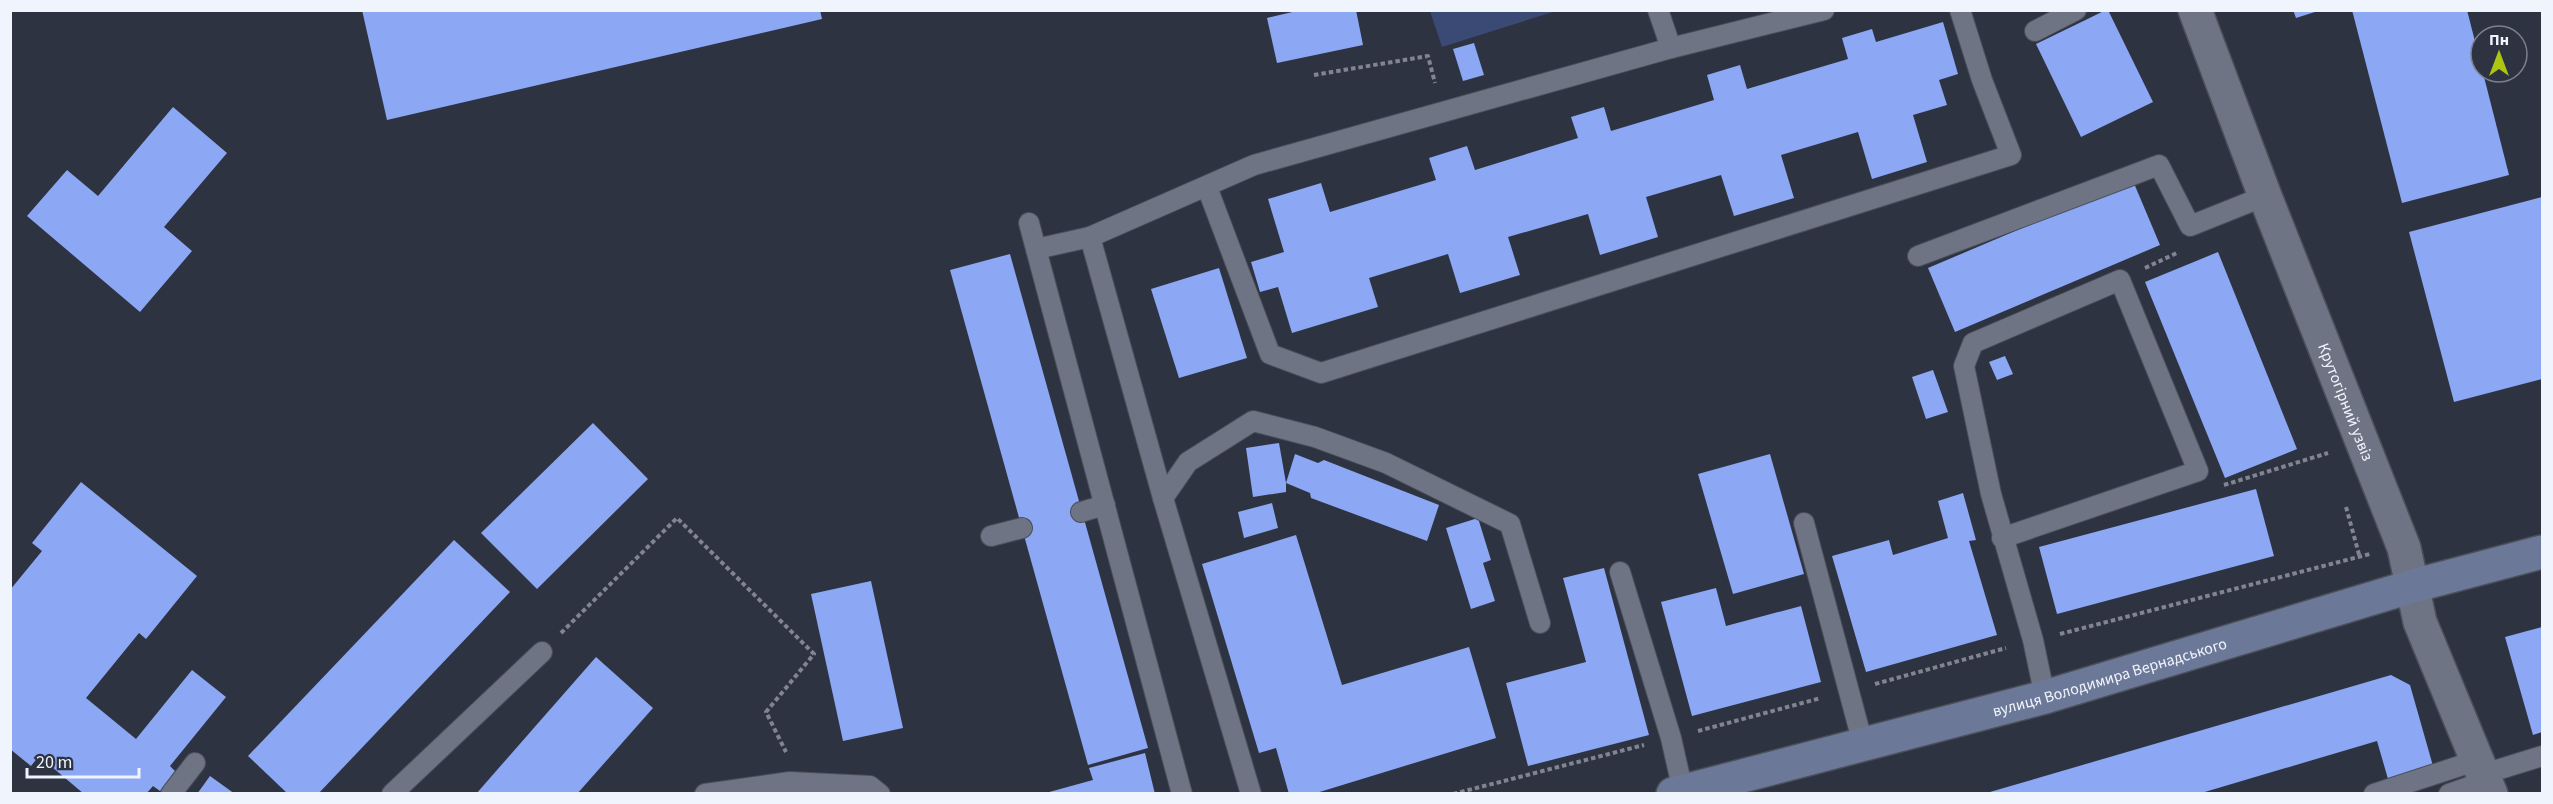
<svg xmlns="http://www.w3.org/2000/svg" width="2553" height="804" font-family="'Source Sans 3',sans-serif">
  <style>
    .green { fill: #3b4975 }
    .building { fill: #8ca7f4 }
    .lines { fill: none; stroke-linecap: round; stroke-linejoin: round }
    .lane-casing { stroke: #4a4f5a; stroke-width: 22 }
    .street-casing { stroke: #4a4f5a; stroke-width: 36 }
    .secondary-casing { stroke: #4a4f5a; stroke-width: 36 }
    .path { stroke: #818591; stroke-width: 4; stroke-dasharray: 4.5 3; stroke-linecap: butt }
    .lane { stroke: #6e7483; stroke-width: 20 }
    .street { stroke: #6e7483; stroke-width: 33 }
    .secondary { stroke: #6c7897; stroke-width: 33 }
    .labels { text-anchor: middle; stroke-width: 6; stroke-linejoin: round; paint-order: stroke }
    .street-label { font-size: 16px; fill: #f0f4fd; stroke: #2e3341 }
  </style>
  <rect width="100%" height="100%" fill="#2e3341"/>
  <path class="green" d="M1430,11v-1l126,1 -114,36z"/>
  <g class="building">
    <path d="M362,10h458l2,9 -435,101z"/>
    <path d="M1301,10h55l7,35 -86,18 -10,-45z"/>
    <path d="M2106,10h2l45,92 -72,35 -45,-93z"/>
    <path d="M2293,10h25v1l-22,7z"/>
    <path d="M2352,10h115l42,165 -107,28z"/>
    <path d="M1943,22l15,52 -19,6 8,25 -34,10 14,47 -55,17 -14,-47 -77,23 13,43 -60,18 -13,-41 -75,22 12,40 -58,18 -12,-41 -80,23 12,38 -60,18 -12,-39 -79,24 9,29 -86,26 -14,-46 -18,5 -9,-30 33,-10 -16,-53 53,-16 9,29 106,-32 -7,-22 38,-12 8,24 103,-32 -7,-21 33,-10 7,24 103,-31 -7,-25 33,-10 7,24 101,-30 -6,-21 30,-9 4,13z"/>
    <path d="M1474,43l10,32 -21,6 -10,-32z"/>
    <path d="M173,107l54,46 -63,74 28,24 -52,61 -113,-96 40,-46 31,26z"/>
    <path d="M2133,181l27,64 -205,87 -27,-64z"/>
    <path d="M2542,197v182l-88,23 -45,-170z"/>
    <path d="M2218,252l79,197 -72,29 -80,-196z"/>
    <path d="M1010,254l138,494 -60,17 -138,-495z"/>
    <path d="M1219,268l28,90 -68,20 -28,-89z"/>
    <path d="M2005,356l8,18 -16,6 -8,-18z"/>
    <path d="M1933,370l15,42 -22,7 -14,-42z"/>
    <path d="M593,423l55,56 -111,110 -56,-56z"/>
    <path d="M1279,443l7,40 9,-29 23,9 6,-3 115,45 -12,36 -116,-43 -1,-5 -24,-10v9l-33,5 -7,-49z"/>
    <path d="M1770,454l34,120 -71,20 -35,-120z"/>
    <path d="M81,482l116,94 -51,63 -7,-6 -53,65 50,41 56,-69 34,27 -56,69 5,5 -15,20 -7,-5 -7,8h-62l-45,-38 -8,10 -21,-17v-159l32,-39 -10,-8z"/>
    <path d="M2256,489l18,67 -217,58 -18,-67z"/>
    <path d="M1963,493l13,47 -7,1 28,94 -131,37 -34,-116 57,-16 4,15 55,-17 -10,-37z"/>
    <path d="M1272,503l6,25 -34,10 -6,-26z"/>
    <path d="M1478,518l13,42 -8,3 12,38 -24,8 -25,-81z"/>
    <path d="M1296,535l46,150 127,-38 27,91 -183,56h-24l-13,-46 -17,5 -57,-189z"/>
    <path d="M454,540l56,52 -192,202h-30l-40,-38z"/>
    <path d="M1604,568l45,167 -121,31 -22,-83 80,-21 -23,-84z"/>
    <path d="M871,581l32,147 -60,13 -32,-147z"/>
    <path d="M1716,588l10,38 75,-20 20,76 -129,34 -31,-114z"/>
    <path d="M2542,627v105l-9,3 -28,-98z"/>
    <path d="M596,657l57,51 -76,86h-101z"/>
    <path d="M2391,675l19,10 23,81 -45,13 -11,-38 -179,53h-215z"/>
    <path d="M1145,753l10,41h-113l51,-14 -4,-12z"/>
    <path d="M210,776l25,18h-38z"/>
  </g>
  <g class="lines">
    <g class="lane-casing">
      <g id="lane">
        <path d="M1658,10l13,38"/>
        <path d="M2035,31l41,-21"/>
        <path d="M1207,187l63,167 51,19 690,-218 -29,-75 -22,-70"/>
        <path d="M1029,223l153,571"/>
        <path d="M1036,249l54,-12"/>
        <path d="M1918,256l241,-91 31,61 75,-30"/>
        <path d="M1163,498l25,-36 65,-41 62,16 71,26 124,61 30,99"/>
        <path d="M1081,512l24,-7"/>
        <path d="M1804,523l59,221"/>
        <path d="M991,536l31,-8"/>
        <path d="M2002,538l196,-67 -78,-191 -147,63 -9,23 27,128 42,146 12,57"/>
        <path d="M1620,572l51,166 12,53"/>
        <path d="M2484,774l58,-18"/>
        <path d="M171,794l24,-31"/>
        <path d="M392,794l150,-142"/>
        <path d="M705,794l85,-12 80,4 10,8"/>
        <path d="M1251,794l-88,-296 -73,-261 164,-72 417,-117 153,-38"/>
        <path d="M2374,794l104,-34"/>
        <path d="M2449,794l37,-13"/>
      </g>
    </g>
    <g class="street-casing">
      <g id="street">
        <path id="s1" d="M2195,10l70,186 139,352 16,74 71,172"/>
      </g>
    </g>
    <g class="secondary-casing">
      <g id="secondary">
        <path id="s2" d="M1673,794l372,-97 368,-111 129,-34"/>
      </g>
    </g>
    <g class="path">
      <path d="M1314,75l114,-19 7,27"/>
      <path d="M2145,268l34,-16"/>
      <path d="M2224,485l104,-32"/>
      <path d="M2346,507l14,51"/>
      <path d="M561,633l116,-115 137,136 -48,58 20,40"/>
      <path d="M2060,634l310,-80"/>
      <path d="M1875,684l131,-36"/>
      <path d="M1698,731l123,-33"/>
      <path d="M1453,794l191,-49"/>
    </g>
    <use href="#lane" class="lane"/>
    <use href="#street" class="street"/>
    <use href="#secondary" class="secondary"/>
  </g>
  <g class="labels">
    <g class="street-label">
      <text dy="6" stroke="none"><textPath href="#s1" startOffset="420">Крутогірний узвіз</textPath></text>
      <text dy="6" stroke="none"><textPath href="#s2" startOffset="452">вулиця Володимира Вернадського</textPath></text>
    </g>
  </g>
  <rect width="2553" height="804" fill="none" stroke="#f0f4fd" stroke-width="24"/>
  <g transform="translate(2499 54)"><circle r="28" fill="#2e3341" stroke="#7c808c" stroke-width="1.5"/>
  <path d="M0-4.5L10 22L0 15L-10 22Z" fill="#acc611"/>
  <text y="-9" font-size="16" font-weight="bold" text-anchor="middle" fill="#f0f4fd">Пн</text>
  </g>
  <path d="M27 768v9h112v-9" fill="none" stroke="#f0f4fd" stroke-width="3"/>
  <text x="36" y="768" font-size="18" fill="#f0f4fd" stroke="#2e3341" stroke-width="4.5" paint-order="stroke">20 m</text>
</svg>
